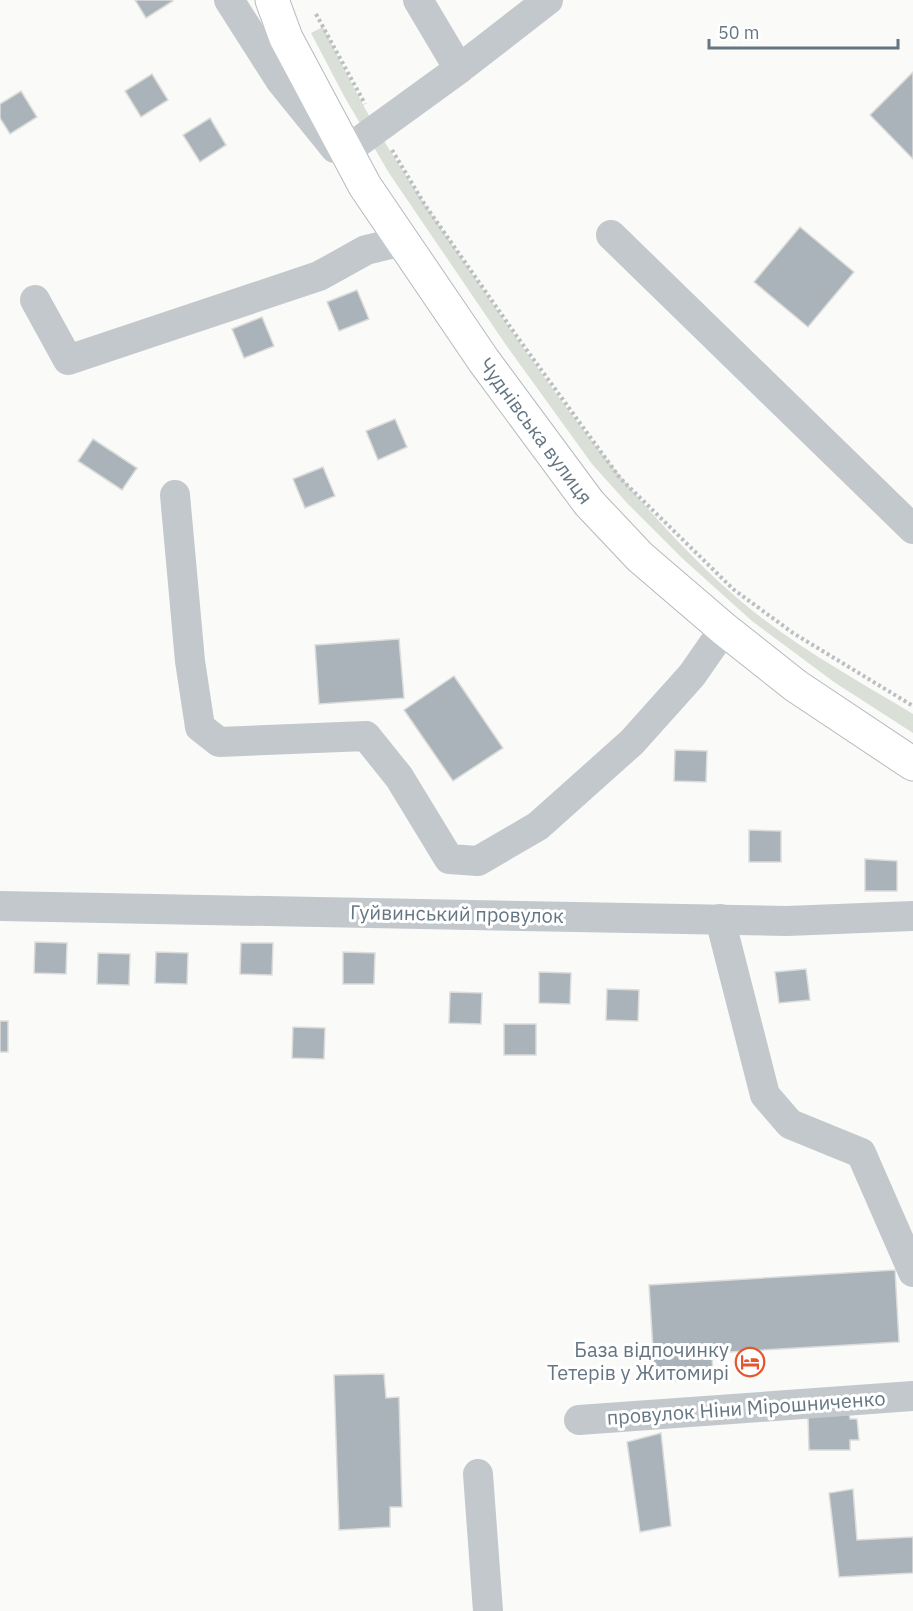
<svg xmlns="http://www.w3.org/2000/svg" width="913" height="1611" font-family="'IBM Plex Sans',sans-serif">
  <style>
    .green { fill: #dadfd7 }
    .building { fill: #aab3b9; stroke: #dcdcda; stroke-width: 1.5 }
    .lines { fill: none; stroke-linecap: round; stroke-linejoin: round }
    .major-casing { stroke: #b5babe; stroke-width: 35 }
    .path { stroke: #bbbfc2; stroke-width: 4; stroke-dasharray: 3 3; stroke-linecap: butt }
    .minor { stroke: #c3c8cc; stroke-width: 30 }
    .major { stroke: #fff; stroke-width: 33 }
    .labels { text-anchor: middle; stroke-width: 6; stroke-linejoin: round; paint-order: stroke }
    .street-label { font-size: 20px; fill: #657683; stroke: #fff }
    .poi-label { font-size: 20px; fill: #657683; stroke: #fff; text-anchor: end }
  </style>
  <rect width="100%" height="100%" fill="#fafaf8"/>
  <path class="green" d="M323,27c21,41 41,83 66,122 34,55 72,108 108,161 69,100 147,207 239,287 53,46 117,81 177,117v19l-79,-51 -82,-61 -69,-62 -56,-56 -35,-39 -86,-119 -117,-172 -45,-77 -33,-63z"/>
  <g class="building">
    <path d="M135,0h37l1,1 -27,17z"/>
    <path d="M913,72v87l-43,-44z"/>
    <path d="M152,74l16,26 -27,17 -16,-26z"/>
    <path d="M21,91l16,26 -27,17 -10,-16v-14z"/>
    <path d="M210,118l16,27 -26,17 -17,-27z"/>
    <path d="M800,227l54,45 -46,55 -54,-45z"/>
    <path d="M357,290l12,29 -30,12 -12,-29z"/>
    <path d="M262,317l12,29 -30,12 -12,-29z"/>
    <path d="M395,419l12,28 -29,13 -12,-29z"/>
    <path d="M93,439l44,29 -15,22 -44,-29z"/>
    <path d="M323,467l12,29 -30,12 -12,-29z"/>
    <path d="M399,639l5,59 -85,6 -4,-59z"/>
    <path d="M454,676l49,72 -50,33 -49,-71z"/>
    <path d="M675,750l32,1 -1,31 -32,-1z"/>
    <path d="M749,830l32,1v31h-32z"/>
    <path d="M865,859l32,2v30h-32z"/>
    <path d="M35,942l32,1 -1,31 -32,-1z"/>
    <path d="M241,943h32l-1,32 -32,-1z"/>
    <path d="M156,952l32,1 -1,31 -32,-1z"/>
    <path d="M343,952l32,1 -1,31h-31z"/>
    <path d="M98,953l32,1 -1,31 -32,-1z"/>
    <path d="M806,969l4,31 -31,3 -4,-31z"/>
    <path d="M539,972l32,1 -1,31 -31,-1z"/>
    <path d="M607,989l32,1 -1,31 -32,-1z"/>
    <path d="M450,992l32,1 -1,31 -32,-1z"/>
    <rect x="0" y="1021" width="8" height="31"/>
    <rect x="504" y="1024" width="32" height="31"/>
    <path d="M293,1027l32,1 -1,31 -32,-1z"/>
    <path d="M895,1270l4,72 -187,11 1,25 -58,4 -6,-97z"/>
    <path d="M384,1374l2,24 13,-1 3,110h-12v20l-51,3 -5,-155z"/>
    <path d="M849,1412l1,7h7l2,21h-9v10h-41l-1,-35z"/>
    <path d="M661,1433l10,93 -31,6 -13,-90z"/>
    <path d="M853,1489l4,51 56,-3v36l-74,4 -10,-84z"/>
  </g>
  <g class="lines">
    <g class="major-casing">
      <g id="major">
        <path id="s1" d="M272,0l14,38 79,148 119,175 105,142 51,54 84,72 72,57 117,78"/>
      </g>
    </g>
    <g class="path">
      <path d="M316,14l49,90"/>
      <path d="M392,150l33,55 93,133 102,140 113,111 60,44 120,73"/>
    </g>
    <g class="minor">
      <path d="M229,0l51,80 55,68"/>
      <path d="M418,0l41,69"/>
      <path d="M346,151l113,-82 89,-69"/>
      <path d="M611,235l302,294"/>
      <path d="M35,300l33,60 251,-84 47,-26 37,-9"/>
      <path d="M175,495l15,166 10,66 19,15 147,-6 33,41 50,82 29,2 60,-35 94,-84 60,-67 32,-46"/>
      <path d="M0,906l787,15 126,-5"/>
      <path d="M720,919l45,176 25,29 71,29 52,119"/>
      <path d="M579,1420l334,-24"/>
      <path d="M478,1474l10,137"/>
    </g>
    <use href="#major" class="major"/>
  </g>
  <defs>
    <g id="hotel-ring" transform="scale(1.5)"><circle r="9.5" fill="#fff" stroke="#e4572e" stroke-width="1.5"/><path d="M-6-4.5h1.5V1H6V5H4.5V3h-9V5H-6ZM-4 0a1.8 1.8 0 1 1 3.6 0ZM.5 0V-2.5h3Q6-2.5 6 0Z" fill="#e4572e"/></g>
  </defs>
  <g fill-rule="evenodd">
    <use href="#hotel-ring" x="750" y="1362"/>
  </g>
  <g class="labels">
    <g class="street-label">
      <text dy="7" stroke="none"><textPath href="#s1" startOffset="507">Чуднівська вулиця</textPath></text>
      <text transform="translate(457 914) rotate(1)" y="7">Гуйвинський провулок</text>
      <text transform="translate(746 1408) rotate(-4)" y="7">провулок Ніни Мірошниченко</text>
    </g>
    <g class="poi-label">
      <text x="729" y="1357">База відпочинку<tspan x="729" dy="23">Тетерів у Житомирі</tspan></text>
    </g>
  </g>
  <path d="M709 39v9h189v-9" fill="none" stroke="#657683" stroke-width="3"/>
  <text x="718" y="39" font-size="18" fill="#657683" stroke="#ffffff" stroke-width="4.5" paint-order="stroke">50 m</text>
</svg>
